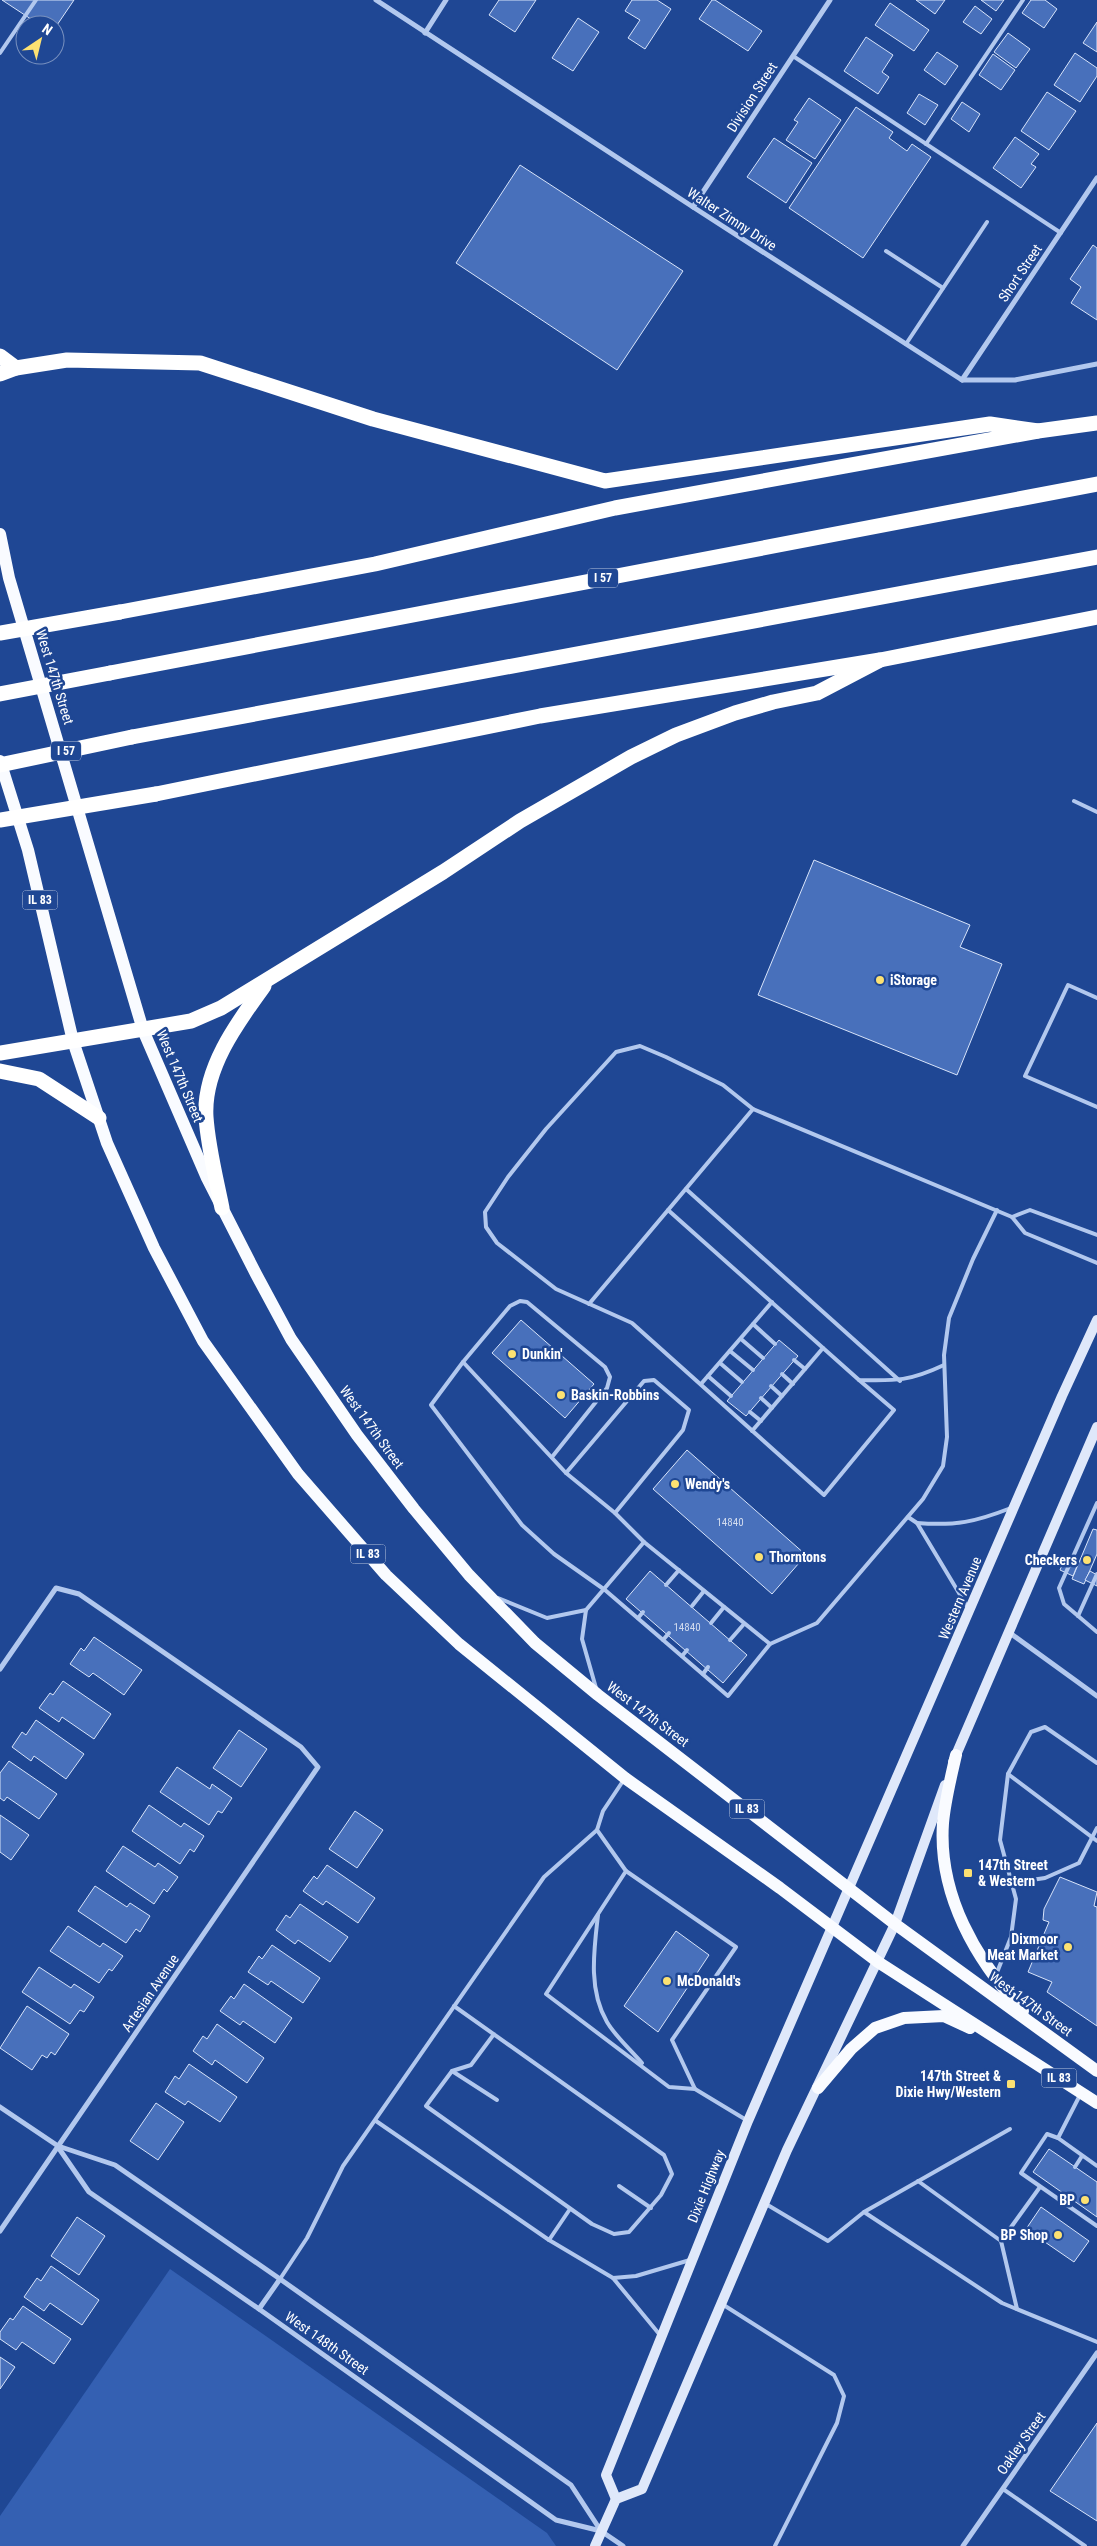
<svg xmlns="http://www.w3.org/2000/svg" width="1097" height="2546" font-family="'Roboto Condensed',sans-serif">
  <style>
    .green { fill: #3460b2 }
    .building { fill: #4870bb; stroke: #d8e4fa }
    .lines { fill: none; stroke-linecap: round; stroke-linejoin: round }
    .service { stroke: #b2c8ee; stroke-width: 4 }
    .minor { stroke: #b2c8ee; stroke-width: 5 }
    .secondary { stroke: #dfe8fa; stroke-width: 10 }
    .primary { stroke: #f9fbff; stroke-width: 12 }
    .motorway { stroke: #fff; stroke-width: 15 }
    .motorway-bridge { stroke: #fff; stroke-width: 15 }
    .poi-dot { fill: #fce172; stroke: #1f4794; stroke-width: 2 }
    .labels { text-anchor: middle; stroke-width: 5; stroke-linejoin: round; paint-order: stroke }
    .number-label { font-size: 11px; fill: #d1dbee }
    .shield { fill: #1f4794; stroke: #bcc8df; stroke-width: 1 }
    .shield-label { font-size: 12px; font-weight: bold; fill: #fff }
    .street-label { font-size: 14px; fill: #fff; stroke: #1f4794 }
    .poi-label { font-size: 14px; font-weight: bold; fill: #fff; stroke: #1f4794; text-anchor: start }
  </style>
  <rect width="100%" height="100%" fill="#1f4794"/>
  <path class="green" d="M170,2269l377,264 9,13h-556v-30z"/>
  <g class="building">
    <path d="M2,0h72l-19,28v-3h-15z"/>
    <path d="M499,0h37l-21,32 -26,-17z"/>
    <path d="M632,0h25l14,9 -26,40 -17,-11 12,-18 -15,-9z"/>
    <path d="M712,0h3l47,31 -14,20 -49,-32z"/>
    <path d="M916,0h29l-10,14z"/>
    <path d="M981,0h23l-8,11z"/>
    <path d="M1031,0h14l12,9 -13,19 -22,-15z"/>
    <path d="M890,3l39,27 -15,21 -39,-26z"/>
    <path d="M975,6l17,13 -11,15 -18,-12z"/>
    <path d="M578,18l21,14 -26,39 -21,-13z"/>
    <path d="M1097,22v30l-14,-9z"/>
    <path d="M1008,33l22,16 -14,19 -22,-16z"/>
    <path d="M866,37l27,18 -11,17 7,5 -11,17 -34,-23z"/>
    <path d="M937,52l21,14 -13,19 -21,-15z"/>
    <path d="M1075,53l22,15v8l-17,26 -26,-17z"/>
    <path d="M993,54l22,16 -14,20 -22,-15z"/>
    <path d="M1047,92l29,19 -27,39 -28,-19z"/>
    <path d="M919,94l19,11 -13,20 -18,-12z"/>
    <path d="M809,98l32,22 -26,39 -29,-19 12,-18 -4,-2z"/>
    <path d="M962,102l18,12 -11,18 -18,-13z"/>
    <path d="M856,107l37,25 -4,6 18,13 5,-7 19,13 -68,101 -74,-50z"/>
    <path d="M1015,137l24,17 -8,10 5,3 -15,21 -28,-20z"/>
    <path d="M774,138l38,25 -26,40 -39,-26z"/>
    <path d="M520,165l163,106 -66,99 -161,-107z"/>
    <path d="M1093,245l4,3v72l-26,-17 10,-16 -11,-8z"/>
    <path d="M814,860l156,65 -10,22 42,17 -45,111 -199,-80z"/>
    <path d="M521,1320l73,64 -29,34 -73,-65z"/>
    <path d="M779,1340l19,16 -52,60 -19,-15z"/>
    <path d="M687,1450l119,105 -34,39 -119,-105z"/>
    <path d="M1093,1529l4,1v24l-13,30 -12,-5z"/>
    <path d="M1064,1560l13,6 -4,10 -13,-6z"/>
    <path d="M650,1571l97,84 -24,28 -97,-84z"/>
    <path d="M1090,1571l7,4v11l-12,-6z"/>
    <path d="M94,1637l48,33 -18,25 -31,-22 -4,4 -19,-13 11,-16 3,3z"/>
    <path d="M63,1681l48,33 -17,25 -32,-22 -3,5 -20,-14 11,-15 3,2z"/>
    <path d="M36,1720l48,34 -18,25 -32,-23 -3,5 -19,-14 10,-15 4,3z"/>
    <path d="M239,1730l28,19 -26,38 -28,-19z"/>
    <path d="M9,1761l48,33 -18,25 -32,-22 -3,4 -4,-3v-25z"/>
    <path d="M177,1767l33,22 2,-5 20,14 -10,15 -4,-2 -9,14 -49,-33z"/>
    <path d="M149,1805l32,22 3,-4 20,13 -10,16 -4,-3 -10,15 -48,-33z"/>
    <path d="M355,1811l28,19 -26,38 -28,-19z"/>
    <path d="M0,1815l29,20 -18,25 -11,-8z"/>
    <path d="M123,1846l32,21 3,-4 20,14 -11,15 -3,-3 -10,15 -48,-33z"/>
    <path d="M327,1865l48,33 -17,25 -32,-22 -3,4 -20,-14 11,-15 3,3z"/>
    <path d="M1060,1877l37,15 -3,14 3,1v119l-50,-34 5,-10 -24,-10 21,-50 -6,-2 1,-11z"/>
    <path d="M95,1886l32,21 3,-4 20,13 -10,16 -4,-3 -10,14 -48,-32z"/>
    <path d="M300,1904l48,33 -18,25 -32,-22 -3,4 -19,-14 10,-15 4,3z"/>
    <path d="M68,1926l32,21 3,-4 20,13 -11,15 -3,-2 -10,14 -49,-32z"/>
    <path d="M676,1931l33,24 -51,77 -34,-26z"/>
    <path d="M272,1945l48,33 -17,25 -32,-22 -3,4 -20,-13 11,-16 3,3z"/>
    <path d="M39,1967l32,21 3,-4 20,13 -10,15 -4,-2 -10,14 -48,-32z"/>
    <path d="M244,1984l48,34 -17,25 -32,-22 -3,4 -20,-14 11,-15 3,3z"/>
    <path d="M27,2006l42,28 -14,21 -4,-3 -4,6 -5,-3 -10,15 -32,-22z"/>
    <path d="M217,2024l47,34 -17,25 -32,-23 -3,5 -19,-14 10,-15 4,3z"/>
    <path d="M189,2064l48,33 -17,25 -32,-21 -3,4 -20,-13 10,-16 4,3z"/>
    <path d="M156,2103l28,19 -26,38 -28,-19z"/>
    <path d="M1049,2149l48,33v35l-64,-45z"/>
    <path d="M1041,2207l48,34 -15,21 -48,-33z"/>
    <path d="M77,2217l28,19 -26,39 -28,-19z"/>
    <path d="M51,2266l48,34 -17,25 -32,-22 -6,8 -20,-14 13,-19 4,3z"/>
    <path d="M23,2306l48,33 -17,25 -32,-22 -6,8 -16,-11v-7l10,-14 3,2z"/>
    <path d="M0,2357l15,10 -15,22z"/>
    <path d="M1097,2423v98l-47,-30z"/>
  </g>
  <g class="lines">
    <g class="service">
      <path d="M0,53l36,-53"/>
      <path d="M793,56l268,177"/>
      <path d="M926,144l97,-144"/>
      <path d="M886,251l57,37"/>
      <path d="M906,344l81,-122"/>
      <path d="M1074,801l23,11"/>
      <path d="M1097,998l-29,-13 -43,91 72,31"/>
      <path d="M686,1189l214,192"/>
      <path d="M668,1210l191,170c38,1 51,1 85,-15"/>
      <path d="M1012,1217l18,-7 67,25"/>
      <path d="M589,1304l164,-195"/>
      <path d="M753,1324l22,20"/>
      <path d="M741,1339l22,19"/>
      <path d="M730,1351l23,19"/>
      <path d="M794,1360l11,9"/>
      <path d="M463,1362l47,-56 10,-5 7,1 78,65 5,10 -3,11 -55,69"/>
      <path d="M720,1363l22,19"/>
      <path d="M782,1374l11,10"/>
      <path d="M708,1376l23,20"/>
      <path d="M859,1380l35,30 -70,85 -192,-172 -76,-34 -59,-46 -11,-16 -1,-15 23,-35 38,-48 70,-77 24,-6 26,11 57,28 30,24 259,108 13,16 72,30"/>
      <path d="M701,1384l71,-82"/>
      <path d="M771,1386l11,10"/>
      <path d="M761,1398l11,10"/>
      <path d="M750,1412l11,9"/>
      <path d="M752,1431l71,-83"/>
      <path d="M566,1473l78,-92 10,-1 35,30 -6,20 -68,83"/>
      <path d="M1097,1503l-38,85 5,16 33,28"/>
      <path d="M908,1517l9,6 51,85"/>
      <path d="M917,1523c39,3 58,-1 94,-15"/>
      <path d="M644,1542l-29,-29 -49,-40 -103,-111 -32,43 91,120 32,29 51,36 123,106 42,-52 47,-21 106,-124 20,-33 4,-29 -3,-82 5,-37 24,-59 24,-49"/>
      <path d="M666,1585l13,-15"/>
      <path d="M498,1598l49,20 39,-8"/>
      <path d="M692,1606l12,-15"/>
      <path d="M1078,1616l19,-42"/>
      <path d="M638,1618l5,-6"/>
      <path d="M711,1623l13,-16"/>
      <path d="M663,1640l6,-7"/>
      <path d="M730,1640l14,-16"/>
      <path d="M682,1656l5,-6"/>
      <path d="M703,1674l5,-7"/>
      <path d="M596,1688l-14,-49 4,-29 58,-68 126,102"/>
      <path d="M1008,1774l89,67"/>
      <path d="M623,1781l-20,30 -6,19 29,41 -80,123 123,93 26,2 53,32"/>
      <path d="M626,1871l110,76 -64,93 23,49"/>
      <path d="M1011,1883l34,-5 34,-15 18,-35"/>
      <path d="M598,1915c-4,35 -10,75 9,107 8,14 24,28 35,41"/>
      <path d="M996,1975l15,-38 5,-38 -16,-59 8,-66 23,-42 14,-5 52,36"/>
      <path d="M454,2006l210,149 8,19 -11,21 -32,37 -15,2 -22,-10 -166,-118 26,-35 19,-6 23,-31"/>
      <path d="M452,2071l45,29"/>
      <path d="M1080,2095l-22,43 39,28"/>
      <path d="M376,2121l173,119 21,-31"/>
      <path d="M1058,2138l-11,-4 -26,39 76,53"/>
      <path d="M1075,2167l7,-11"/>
      <path d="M918,2181l83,60 16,68"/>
      <path d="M619,2186l32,22"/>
      <path d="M766,2204l62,37 36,-29 138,91 95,39"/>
      <path d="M864,2212l146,-83"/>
      <path d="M549,2240l64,38 47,57"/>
      <path d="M1001,2241l39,-54"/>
      <path d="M613,2278l23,-2 54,-16"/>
      <path d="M280,2279l27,-41 36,-72 201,-289 53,-47"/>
      <path d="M722,2304l112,71 10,21 -7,27 -62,123"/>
      <path d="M1003,2489l82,57"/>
    </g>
    <g class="minor">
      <path d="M376,0l317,207 269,173h53l82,-16"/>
      <path d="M425,33l21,-33"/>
      <path d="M693,207l137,-207"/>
      <path d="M962,380l135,-202"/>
      <path d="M1010,1633l87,63"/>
      <path d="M0,1669l56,-81 23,6 222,153 17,20 -318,464"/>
      <path d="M0,2107l58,39 57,19 165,114 291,206 30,46 22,15"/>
      <path d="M58,2147l31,45 170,117 297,211 45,11"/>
      <path d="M259,2309l21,-30"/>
      <path d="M963,2546l134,-193"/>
    </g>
    <g class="secondary">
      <path d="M953,1762l144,-335"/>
      <path d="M616,2499l-10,-24 142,-354 314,-725 35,-76"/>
      <path d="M595,2546l21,-47 26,-10 145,-339 108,-226 50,-139"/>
    </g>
    <g class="primary">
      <path d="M0,534l9,44 134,452 64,148 49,96 35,65 66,96 57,74 55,66 66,68 63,52 297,229 202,147"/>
      <path d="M0,761l28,89 45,191 34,102 47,105 49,93 95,133 88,101 73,69 166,134 155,110 98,74 219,141"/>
      <path d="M956,1755c-5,22 -11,45 -13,68 -5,72 33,137 80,188"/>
      <path d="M818,2088l33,-39 24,-21 29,-10 40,-2 26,12"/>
    </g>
    <g class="motorway">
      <path d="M0,356l16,12"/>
      <path d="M0,374l16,-6 51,-8 133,3 173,56 232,62 385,-57 48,7"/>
      <path d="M120,612l255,-48 240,-56 423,-77 59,-8"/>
      <path d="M110,673l987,-189"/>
      <path d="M132,737l965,-180"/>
      <path d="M156,794l384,-78 340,-56 217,-43"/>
      <path d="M0,1053l191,-32 30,-13 222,-136 77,-51 111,-64 45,-22 59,-22 38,-11 44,-9 63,-33"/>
      <path d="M0,1071l39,8 60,39"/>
      <path d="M222,1208c-6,-30 -14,-61 -16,-91 -3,-48 31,-94 58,-131"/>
    </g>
    <g class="motorway-bridge">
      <path d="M0,633l120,-21"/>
      <path d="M0,694l110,-21"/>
      <path d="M0,765l132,-28"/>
      <path d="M0,820l156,-26"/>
    </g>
  </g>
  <g class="poi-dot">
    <circle cx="880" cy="980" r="5"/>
    <circle cx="512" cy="1354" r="5"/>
    <circle cx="561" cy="1395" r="5"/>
    <circle cx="675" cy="1484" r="5"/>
    <circle cx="759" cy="1557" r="5"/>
    <circle cx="1087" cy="1560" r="5"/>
    <rect x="963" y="1868" width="10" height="10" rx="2.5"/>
    <circle cx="1068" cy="1947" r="5"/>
    <circle cx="667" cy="1981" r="5"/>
    <rect x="1006" y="2079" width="10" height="10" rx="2.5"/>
    <circle cx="1085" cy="2200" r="5"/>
    <circle cx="1058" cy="2235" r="5"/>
  </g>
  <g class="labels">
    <g class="number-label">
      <text x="730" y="1526">14840</text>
      <text x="687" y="1631">14840</text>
    </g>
    <g class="shield">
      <rect x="588" y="568.5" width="30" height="19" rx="4"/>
      <rect x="51" y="741.5" width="30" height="19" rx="4"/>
      <rect x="22.5" y="890.5" width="35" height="19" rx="4"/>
      <rect x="350.5" y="1544.5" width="35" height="19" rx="4"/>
      <rect x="729.5" y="1799.5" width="35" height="19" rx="4"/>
      <rect x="1041.5" y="2068.5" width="35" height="19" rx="4"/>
    </g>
    <g class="shield-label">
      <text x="603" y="582">I 57</text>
      <text x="66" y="755">I 57</text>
      <text x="40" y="904">IL 83</text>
      <text x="368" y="1558">IL 83</text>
      <text x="747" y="1813">IL 83</text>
      <text x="1059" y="2082">IL 83</text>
    </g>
    <g class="street-label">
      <text transform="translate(752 97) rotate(-57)" y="5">Division Street</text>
      <text transform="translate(732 219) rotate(33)" y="5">Walter Zimny Drive</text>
      <text transform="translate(1020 273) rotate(-56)" y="5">Short Street</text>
      <text transform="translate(55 677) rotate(73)" y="5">West 147th Street</text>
      <text transform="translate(180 1076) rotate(67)" y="5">West 147th Street</text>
      <text transform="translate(372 1427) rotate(54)" y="5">West 147th Street</text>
      <text transform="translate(960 1598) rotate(-67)" y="5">Western Avenue</text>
      <text transform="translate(648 1714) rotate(37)" y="5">West 147th Street</text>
      <text transform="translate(150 1993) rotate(-56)" y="5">Artesian Avenue</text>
      <text transform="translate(1031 2004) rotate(36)" y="5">West 147th Street</text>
      <text transform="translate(706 2186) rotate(-68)" y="5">Dixie Highway</text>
      <text transform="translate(327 2343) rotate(35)" y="5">West 148th Street</text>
      <text transform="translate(1021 2443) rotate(-55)" y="5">Oakley Street</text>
    </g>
    <g class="poi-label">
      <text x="890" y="985">iStorage</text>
      <text x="522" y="1359">Dunkin'</text>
      <text x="571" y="1400">Baskin-Robbins</text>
      <text x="685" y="1489">Wendy's</text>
      <text x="769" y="1562">Thorntons</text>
      <text x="1077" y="1565" text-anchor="end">Checkers</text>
      <text x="978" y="1870">147th Street<tspan x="978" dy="16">&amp; Western</tspan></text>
      <text x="1058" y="1944" text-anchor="end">Dixmoor<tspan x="1058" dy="16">Meat Market</tspan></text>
      <text x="677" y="1986">McDonald's</text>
      <text x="1001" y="2081" text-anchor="end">147th Street &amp;<tspan x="1001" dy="16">Dixie Hwy/Western</tspan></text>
      <text x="1075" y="2205" text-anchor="end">BP</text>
      <text x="1048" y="2240" text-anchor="end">BP Shop</text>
    </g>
  </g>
  <g transform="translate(40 40) rotate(35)"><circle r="24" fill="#1f4794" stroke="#7991bf"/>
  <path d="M0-4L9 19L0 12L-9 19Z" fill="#fce172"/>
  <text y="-8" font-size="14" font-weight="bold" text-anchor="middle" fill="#ffffff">N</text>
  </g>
</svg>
